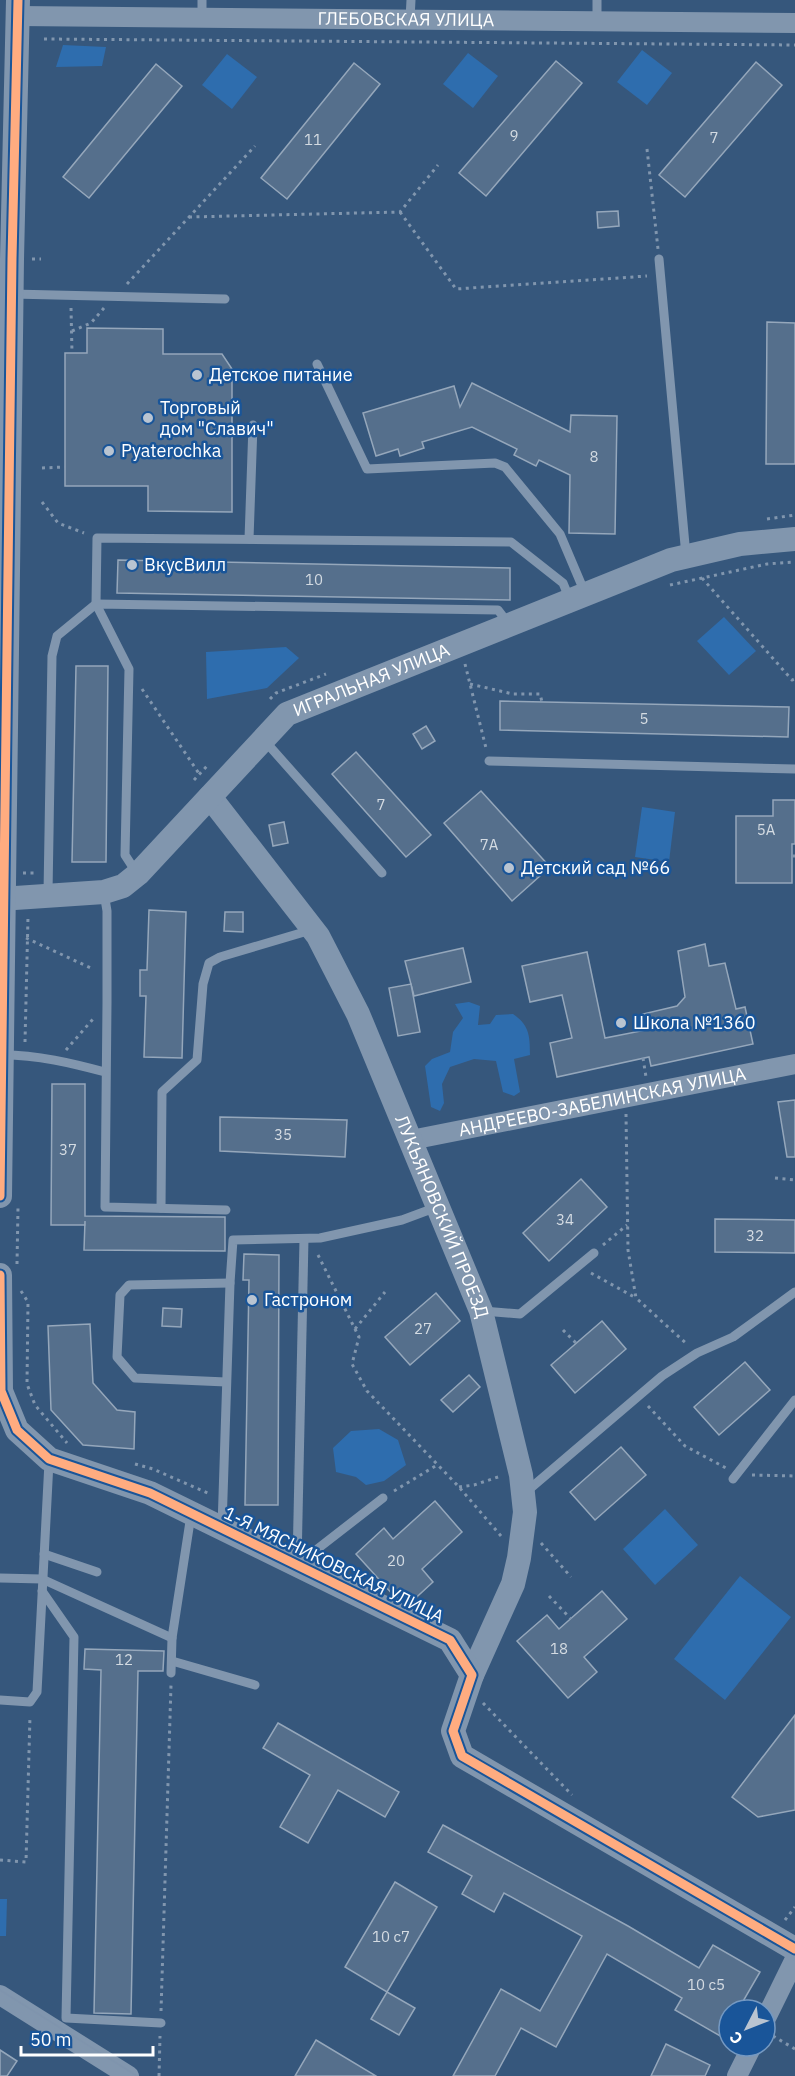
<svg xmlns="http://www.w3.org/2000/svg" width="795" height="2076" font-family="'IBM Plex Sans',sans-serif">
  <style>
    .green { fill: #2e6dae }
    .building { fill: #556f8c; stroke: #95a7bb; stroke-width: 1.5 }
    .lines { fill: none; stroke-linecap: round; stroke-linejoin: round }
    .path { stroke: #8196ae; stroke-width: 3; stroke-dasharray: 3 4.5; stroke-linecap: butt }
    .service { stroke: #8196ae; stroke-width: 9 }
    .minor { stroke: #8196ae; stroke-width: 20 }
    .tertiary { stroke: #8196ae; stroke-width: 24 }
    .tram { stroke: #7f94ad; stroke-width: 1.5 }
    .cycleway-casing { stroke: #195599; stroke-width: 13 }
    .cycleway { stroke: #ffac80; stroke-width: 9 }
    .poi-dot { fill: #b9c4d1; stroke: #195599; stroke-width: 2 }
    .labels { text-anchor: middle; stroke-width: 5; stroke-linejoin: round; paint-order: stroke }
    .number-label { font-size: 15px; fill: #d4dbe2 }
    .street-label { font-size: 18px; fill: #fff; stroke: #195599 }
    .poi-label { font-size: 18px; fill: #fff; stroke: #195599; text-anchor: start }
  </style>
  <rect width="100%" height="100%" fill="#36577c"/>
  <g class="green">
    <path d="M63,45l43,2 -4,19 -46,1z"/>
    <path d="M642,50l30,23 -25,32 -30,-23z"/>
    <path d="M468,53l30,23 -25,32 -30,-24z"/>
    <path d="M227,54l30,23 -25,32 -30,-24z"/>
    <path d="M724,617l32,34 -27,24 -32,-34z"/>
    <path d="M286,647l13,11 -32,30 -60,11 -1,-47z"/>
    <path d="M642,807l33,5 -6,50 -34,-5z"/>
    <path d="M469,1002l11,4 -2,19 12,-1 6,-9 17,-1c16,11 17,21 17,41l-16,4 6,33 -6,4 -11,-4 -7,-31 -22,-2 -24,8 -8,17 2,19 -4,8 -9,-4 -6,-41 7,-7 18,-7 3,-20 10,-14 -8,-14z"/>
    <path d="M379,1429l19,11 8,25 -22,16 -18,4 -10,-8 -20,-5 -3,-24 18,-17z"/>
    <path d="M665,1509l33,36 -43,40 -32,-36z"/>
    <path d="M740,1576l51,41 -66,83 -51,-41z"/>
    <path d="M0,1899h7l-1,37h-6z"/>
  </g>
  <g class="building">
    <path d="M556,61l26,22 -96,113 -27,-23z"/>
    <path d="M756,62l26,23 -97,112 -26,-22z"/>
    <path d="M354,63l26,21 -93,115 -26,-21z"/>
    <path d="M156,64l26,22 -93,112 -26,-21z"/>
    <path d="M618,211l1,15 -21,2 -1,-16z"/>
    <path d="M767,322l28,1v141h-29z"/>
    <path d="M87,328l76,1v25h59l10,15v143l-84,-1v-25h-83v-133h22z"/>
    <path d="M472,383l98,49 1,-17 46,1 -2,118 -46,-1 1,-58 -31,-15 -3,6 -22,-11 3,-6 -45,-22 -50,15 2,6 -24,8 -2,-7 -22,7 -13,-43 91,-27 6,21z"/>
    <path d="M118,560l392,8v32l-393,-7z"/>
    <path d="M76,666h32l-2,196h-34z"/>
    <path d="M500,701l289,6 -1,30 -288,-7z"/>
    <path d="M426,726l9,15 -13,8 -9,-15z"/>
    <path d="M356,752l75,83 -25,22 -74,-83z"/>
    <path d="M481,791l69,76 -38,34 -68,-78z"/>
    <path d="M773,800h22v44h-3v39h-56v-67h37z"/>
    <path d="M284,822l4,21 -15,3 -4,-21z"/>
    <path d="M149,910l37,2 -4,146 -38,-1 2,-61h-6v-26h7z"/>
    <path d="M225,912h18v20l-19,-1z"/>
    <path d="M705,944l4,22 16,-3 11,46 9,-2 8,37 -102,22 -2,-9 -92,20 -7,-34 22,-5 -10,-43 -32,7 -8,-36 65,-14 18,86 41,-8 -3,-16 34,-8 8,-9 -7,-46z"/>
    <path d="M463,948l8,34 -57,14 -9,-35z"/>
    <path d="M411,984l9,48 -22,4 -9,-48z"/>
    <path d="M52,1084h33v132l140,1v34l-141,-1 1,-29v4h-34z"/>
    <path d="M795,1100v57h-8l-9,-55z"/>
    <path d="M220,1117l127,3 -2,37 -125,-6z"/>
    <path d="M581,1179l26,28 -58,54 -26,-28z"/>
    <path d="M715,1219l80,1v33l-80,-1z"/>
    <path d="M244,1254l35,1 -1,250h-33l4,-225h-6z"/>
    <path d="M436,1293l24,28 -50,44 -25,-28z"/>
    <path d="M163,1308l19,1 -1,18 -19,-1z"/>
    <path d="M602,1321l24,28 -51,44 -24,-28z"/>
    <path d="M90,1324l3,59 24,27 18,2 -1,37 -51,-4 -32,-35 -3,-84z"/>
    <path d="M745,1362l25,28 -51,45 -25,-28z"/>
    <path d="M469,1375l11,12 -27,25 -12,-12z"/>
    <path d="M621,1447l25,28 -51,45 -25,-28z"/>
    <path d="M435,1501l27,31 -40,37 11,13 -24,22 -14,-7 -39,-43 28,-26 9,11z"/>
    <path d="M602,1591l25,28 -43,38 13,15 -29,26 -51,-57 30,-26 12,14z"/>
    <path d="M85,1649l79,2 -1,20h-25l-7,343 -37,-1 7,-343 -17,-1z"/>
    <path d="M795,1715v95l-37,7 -26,-20z"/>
    <path d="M278,1723l121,69 -14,25 -47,-27 -30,53 -28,-16 30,-52 -47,-27z"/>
    <path d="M443,1825l185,101 71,42 14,-23 47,27 -22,38h-9v15l-7,12 -47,-27 7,-12 -75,-44 -51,93 -35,-19 -26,48h-42l48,-87 39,22 42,-75 -78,-43 -10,19 -32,-18 10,-18 -44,-24z"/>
    <path d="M395,1882l42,25 -50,85 -42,-25z"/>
    <path d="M387,1992l28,16 -16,27 -28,-16z"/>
    <path d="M316,2040l60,36h-81z"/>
    <path d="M666,2044l44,21 -5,11h-54z"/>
    <path d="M0,2050l17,11 -10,15h-7z"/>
  </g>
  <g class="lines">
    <g class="path">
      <path d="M44,39l751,6"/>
      <path d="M647,149l11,100"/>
      <path d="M400,212l56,77 191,-13"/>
      <path d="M189,217l211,-5 38,-47"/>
      <path d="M32,259h9"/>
      <path d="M127,284l128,-138"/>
      <path d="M71,308l1,45"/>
      <path d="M72,331l19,-8 13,-15"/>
      <path d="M42,468l23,-1"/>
      <path d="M42,502l16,21 26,10"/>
      <path d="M767,519l28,-4"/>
      <path d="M702,578l90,102 3,-1"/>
      <path d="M670,585l97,-21 28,-2"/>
      <path d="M465,664l21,84"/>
      <path d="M470,684l43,10h27l2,8"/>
      <path d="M142,689l58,86"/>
      <path d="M270,699l6,-6 50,-19"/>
      <path d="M194,780l14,-15"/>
      <path d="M792,856h3"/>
      <path d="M23,873h14"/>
      <path d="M26,938l67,31"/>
      <path d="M25,1042l3,-125"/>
      <path d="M66,1050l27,-31"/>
      <path d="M643,1058l3,19"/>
      <path d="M626,1114l2,136 8,48 52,47"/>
      <path d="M775,1178l20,2"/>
      <path d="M603,1245l24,-20"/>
      <path d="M318,1255l41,82 -7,27 15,27 92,96 42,49"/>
      <path d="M17,1264l1,-56"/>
      <path d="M591,1273l45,25"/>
      <path d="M21,1291l7,11 -1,82 8,21 32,38"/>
      <path d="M355,1329l30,-37"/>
      <path d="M563,1330l13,13"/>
      <path d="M648,1406l37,40 41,22"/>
      <path d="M135,1464l18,5 57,25"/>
      <path d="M752,1475l43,1"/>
      <path d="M459,1487l15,-2 27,-9"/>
      <path d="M394,1491l43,-26"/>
      <path d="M541,1543l30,34"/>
      <path d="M549,1596l22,23"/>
      <path d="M483,1703l89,92"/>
      <path d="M0,1860l26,2 4,-146"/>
      <path d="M785,1920l10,-13"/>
      <path d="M161,2011l10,-326"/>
      <path d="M773,2036l22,13"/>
      <path d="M159,2076l1,-40"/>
    </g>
    <g class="service">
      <path d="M202,0v17"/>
      <path d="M410,19l1,-19"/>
      <path d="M597,21v-21"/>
      <path d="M659,259l27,297"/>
      <path d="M12,294l213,5"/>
      <path d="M317,364l50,105 128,-6 10,4 55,67 25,59"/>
      <path d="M249,539l4,-114"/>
      <path d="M264,740l118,133"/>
      <path d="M489,761l306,8"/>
      <path d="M136,872l-11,-17 4,-186 -33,-65 1,-66 414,4 52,41 7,17"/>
      <path d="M48,893l4,-237 5,-20 39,-32 402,6 10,13"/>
      <path d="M104,893l3,18v92l-2,204 121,3"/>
      <path d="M3,1055c35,0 68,8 102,17"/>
      <path d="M161,1208l1,-116 35,-32 6,-76 6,-21 11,-6 91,-27"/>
      <path d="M483,1311l37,3 74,-61"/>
      <path d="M226,1382l-91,-4 -18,-21 3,-62 9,-10 101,-2"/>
      <path d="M733,1479l62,-79"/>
      <path d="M526,1492l136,-116 35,-23 36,-16 62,-45"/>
      <path d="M222,1527l8,-244 3,-43 87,-2 82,-18 35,-13"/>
      <path d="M44,1554l53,18"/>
      <path d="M297,1563l7,-324"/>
      <path d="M298,1564l85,-66"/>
      <path d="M0,1578l42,1 130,59"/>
      <path d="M42,1591l32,46 -8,381 95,5"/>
      <path d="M172,1661l83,24"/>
      <path d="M171,1673l1,-35 19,-123"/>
      <path d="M0,1700l30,2 7,-10 12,-230"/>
    </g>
    <g class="minor">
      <path id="s1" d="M18,16l777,7"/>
      <path id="s2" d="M411,1140l384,-76"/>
      <path d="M0,1995l129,81"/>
      <path d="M765,2020l30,-61"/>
      <path d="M737,2076l15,-30"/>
    </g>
    <g class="tertiary">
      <path id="s3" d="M210,797l108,139 40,78 123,297 40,164 4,37 -6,46 -6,26 -41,91"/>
      <path id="s4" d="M0,899l104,-7 19,-6 15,-12 149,-160 384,-154 69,-16 55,-5"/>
      <path d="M0,1196l12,-937 6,-259"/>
      <path d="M0,1275l1,116 16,39 32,29 101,34 300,147 22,35 -19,56 9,25 333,193"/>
    </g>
    <path class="tram" d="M0,1990l137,86"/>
    <g class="cycleway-casing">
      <g id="cycleway">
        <path d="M0,1196l12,-937 6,-259"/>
        <path d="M0,1275l1,116 16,39 32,29 101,34 300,147 22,35 -19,56 9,25 333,193"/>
      </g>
    </g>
    <use href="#cycleway" class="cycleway"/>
  </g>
  <g class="poi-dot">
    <circle cx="197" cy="375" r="6"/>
    <circle cx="148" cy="418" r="6"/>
    <circle cx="109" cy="451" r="6"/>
    <circle cx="132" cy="565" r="6"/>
    <circle cx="509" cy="868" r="6"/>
    <circle cx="621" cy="1023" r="6"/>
    <circle cx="252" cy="1300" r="6"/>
  </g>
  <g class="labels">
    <g class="number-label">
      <text x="514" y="141">9</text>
      <text x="714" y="143">7</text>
      <text x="313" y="145">11</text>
      <text x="594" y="462">8</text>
      <text x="314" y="585">10</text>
      <text x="644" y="724">5</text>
      <text x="381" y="810">7</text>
      <text x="766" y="835">5А</text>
      <text x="489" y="850">7А</text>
      <text x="283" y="1140">35</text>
      <text x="68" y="1155">37</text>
      <text x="565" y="1225">34</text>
      <text x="755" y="1241">32</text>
      <text x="423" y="1334">27</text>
      <text x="396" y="1566">20</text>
      <text x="559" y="1654">18</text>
      <text x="124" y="1665">12</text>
      <text x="391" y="1942">10 c7</text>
      <text x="706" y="1990">10 с5</text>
    </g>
    <g class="street-label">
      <text dy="6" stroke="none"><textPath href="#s1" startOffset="388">ГЛЕБОВСКАЯ УЛИЦА</textPath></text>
      <text dy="6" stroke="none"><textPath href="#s4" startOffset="453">ИГРАЛЬНАЯ УЛИЦА</textPath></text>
      <text dy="6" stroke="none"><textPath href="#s2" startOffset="195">АНДРЕЕВО-ЗАБЕЛИНСКАЯ УЛИЦА</textPath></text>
      <text dy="6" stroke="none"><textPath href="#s3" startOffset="483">ЛУКЬЯНОВСКИЙ ПРОЕЗД</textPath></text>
      <text transform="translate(334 1565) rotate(26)" y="6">1-Я МЯСНИКОВСКАЯ УЛИЦА</text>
    </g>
    <g class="poi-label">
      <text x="209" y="381">Детское питание</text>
      <text x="160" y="414">Торговый<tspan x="160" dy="21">дом "Славич"</tspan></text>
      <text x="121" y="457">Pyaterochka</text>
      <text x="144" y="571">ВкусВилл</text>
      <text x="521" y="874">Детский сад №66</text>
      <text x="633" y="1029">Школа №1360</text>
      <text x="264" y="1306">Гастроном</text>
    </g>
  </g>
  <g transform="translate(747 2028) rotate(228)"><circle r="28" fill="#195599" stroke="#7599c2" stroke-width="1.5"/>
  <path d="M0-4.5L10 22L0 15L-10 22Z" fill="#b9c4d1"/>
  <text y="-9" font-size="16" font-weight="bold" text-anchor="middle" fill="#ffffff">С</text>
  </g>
  <path d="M21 2046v9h132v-9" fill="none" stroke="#ffffff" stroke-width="3"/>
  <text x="30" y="2046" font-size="18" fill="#ffffff" stroke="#195599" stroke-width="4.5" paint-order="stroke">50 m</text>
</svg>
